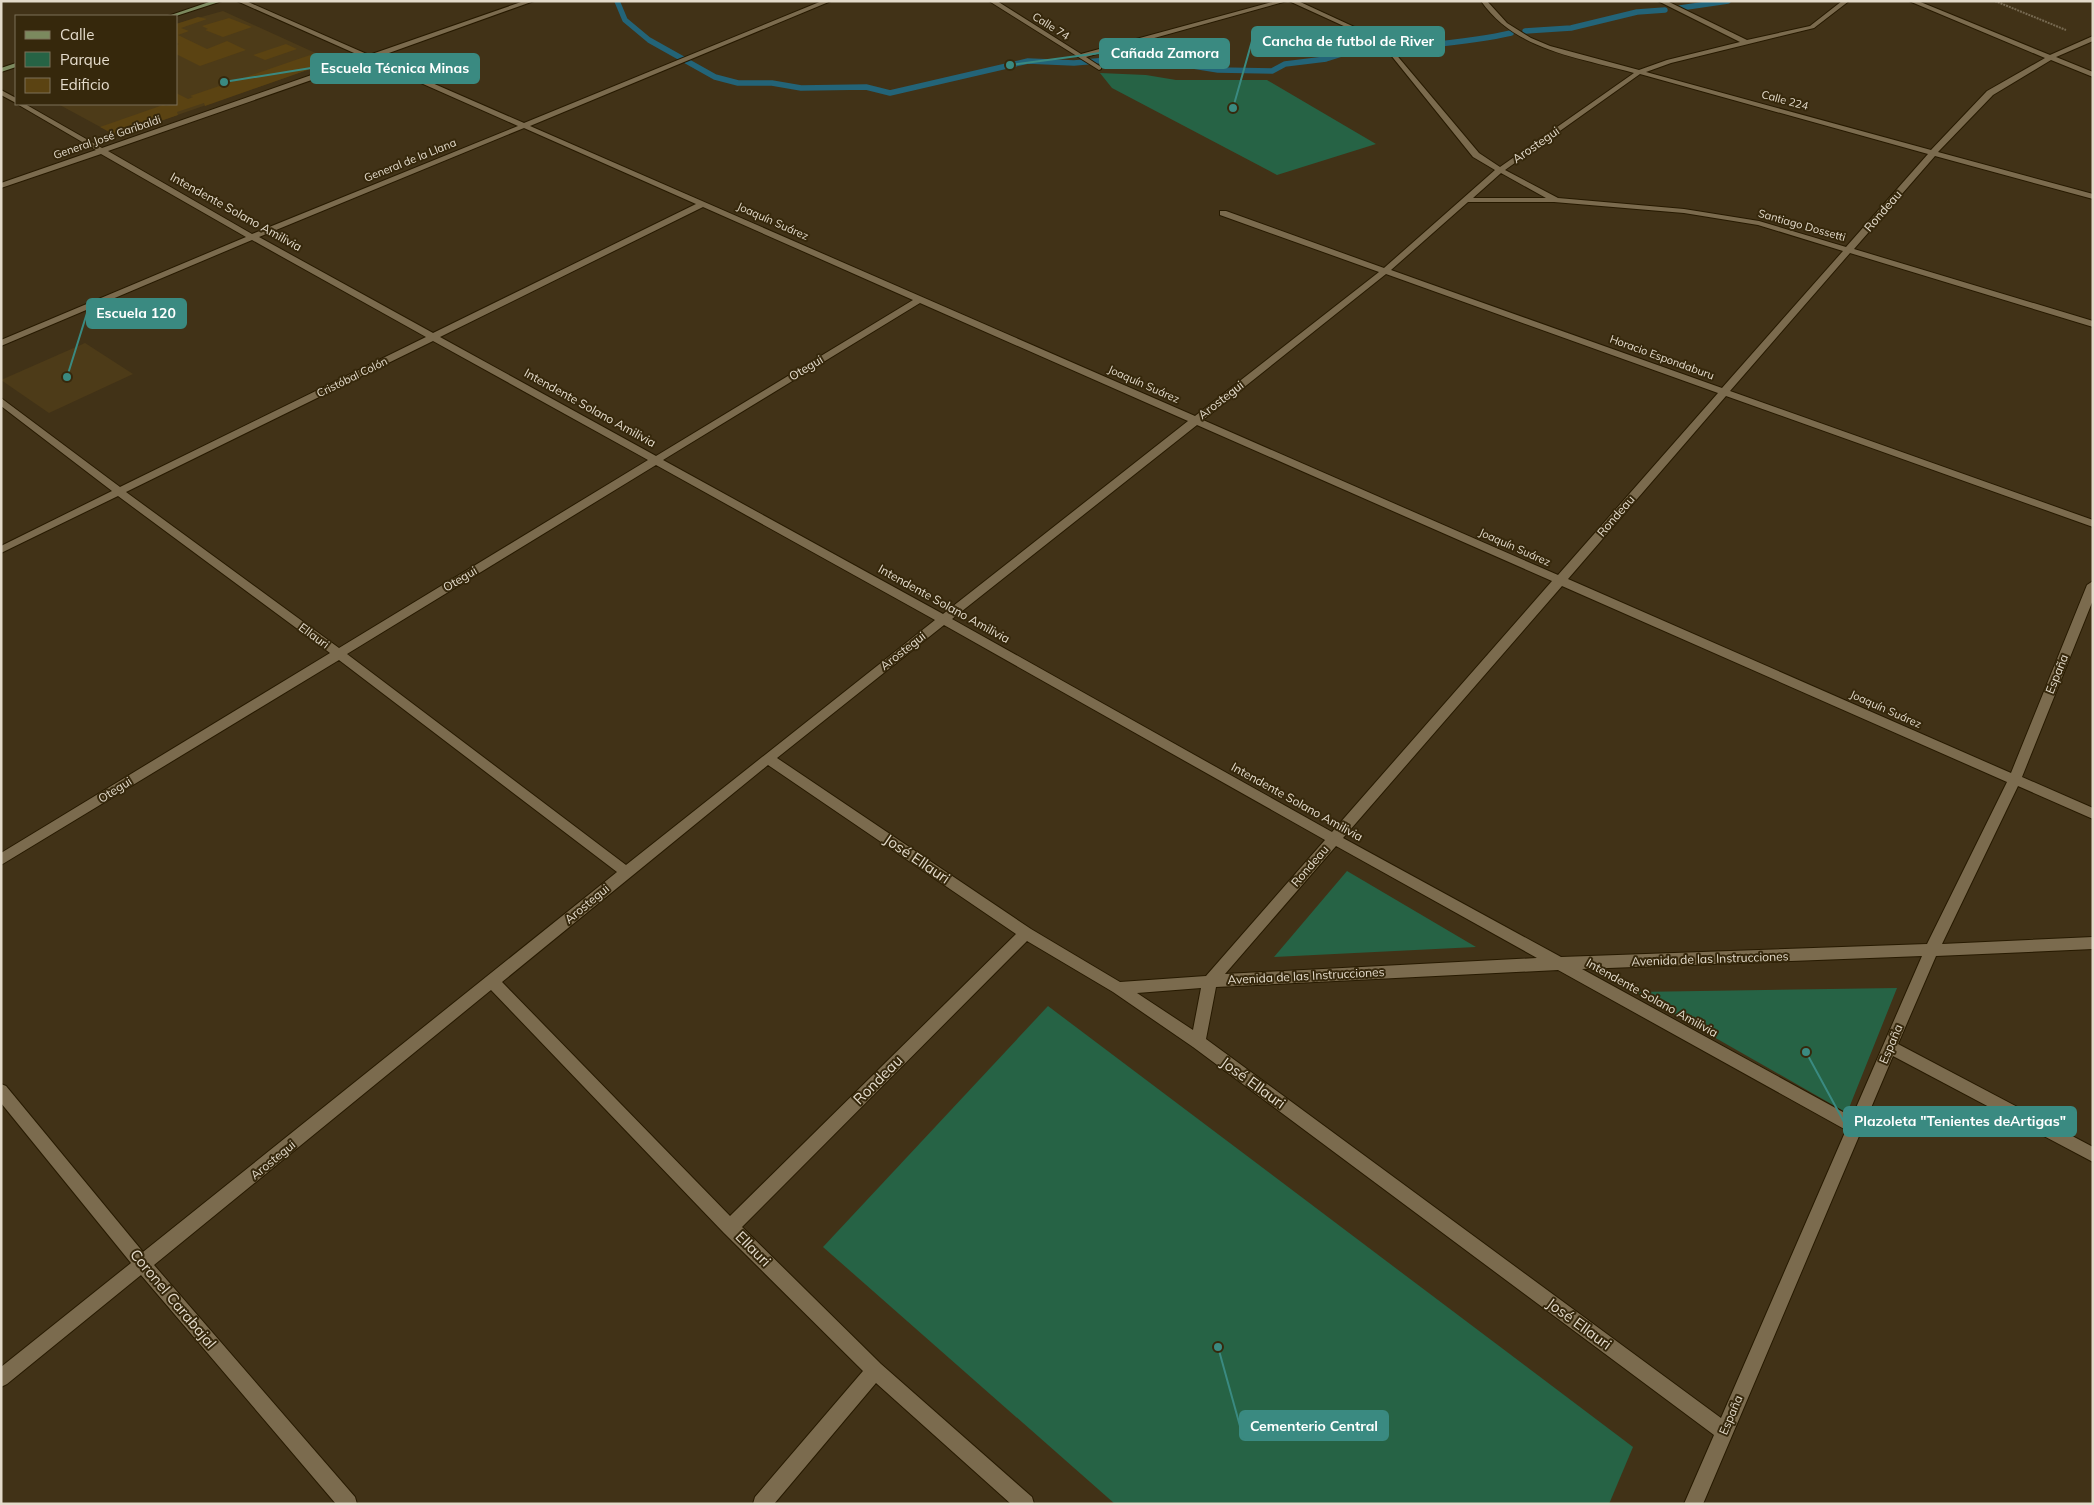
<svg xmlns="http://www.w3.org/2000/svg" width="2094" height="1505" font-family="Mulish,sans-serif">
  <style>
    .built { fill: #4d3b18 }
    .green { fill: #266345 }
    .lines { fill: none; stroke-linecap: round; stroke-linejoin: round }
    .stream { stroke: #236478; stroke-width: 5.5 }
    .building { fill: #5b4312 }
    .street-casing { stroke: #271a00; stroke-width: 2 }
    .secondary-casing { stroke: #271a00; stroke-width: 2 }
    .path { stroke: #766951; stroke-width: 2; stroke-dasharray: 2 1; stroke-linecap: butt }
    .street { fill: #7b6b4e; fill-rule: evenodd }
    .secondary { fill: #7b895e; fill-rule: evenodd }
    .labels { text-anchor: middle; stroke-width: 4; stroke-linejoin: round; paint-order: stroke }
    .far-street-label { font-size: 11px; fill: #e4dbcb; stroke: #36280c }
    .street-label { font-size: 12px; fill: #e4dbcb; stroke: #36280c }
    .near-street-label { font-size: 15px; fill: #e4dbcb; stroke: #36280c }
    .leader { fill: none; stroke: #3a8a81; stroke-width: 2 }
    .callout-dot { fill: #3a8a81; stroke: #36280c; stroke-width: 2 }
    .callout { fill: #3a8a81; stroke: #3a8a81; stroke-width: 2 }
    .callout-label { font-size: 14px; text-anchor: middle; font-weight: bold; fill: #fff }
  </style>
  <rect width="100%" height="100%" fill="#413217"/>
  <g class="built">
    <path d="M223,11l110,50 -216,75 -59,-32h118v-80z"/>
    <path d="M85,343l48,31 -84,39 -48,-33z"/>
  </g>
  <g class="green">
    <path d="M1100,73l46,2 30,5h91l109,64 -99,31 -165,-87z"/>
    <path d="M1347,871l129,76 -202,10z"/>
    <path d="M1897,988l-50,125 -212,-121z"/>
    <path d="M1048,1006l585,441 -24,57h-494l-292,-257z"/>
  </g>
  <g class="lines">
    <g class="stream">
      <path d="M617,1l8,19 24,20 66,37 23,6h34l29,5 65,-1 24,6 138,-32 46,2 45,-4h30l69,11 54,1 13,-7 41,-5 19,-6 38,-3"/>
      <path d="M1680,8l48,-7"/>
      <path d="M1525,31l46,-3 66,-16 28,-2"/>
      <path d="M1393,49c40,-5 79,-7 118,-16"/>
    </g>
  </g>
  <g class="building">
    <path d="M198,17l9,2 -26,9 8,3 -11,4 29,14 20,-8 19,9 -46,16 -24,-12v-9l3,-1 -3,-1v-19z"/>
    <path d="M229,18l23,9 -29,10 -18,-7 3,-1 -6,-3z"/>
    <path d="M286,44l11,5 -32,11 -12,-5z"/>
    <path d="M316,53l17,8 -128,45 -1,-3 -27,9 1,3 -61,21 -17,-9 63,-22 3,1 10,-2v-11l12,6 5,-2 -3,-1z"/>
  </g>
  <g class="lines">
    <g class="street-casing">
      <g id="street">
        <path d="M237,1h9l123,54 155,-54h10l-159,57 149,65 298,-122h9l-301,125 665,290 184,-144 -159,-57v-4h6l158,57 111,-98 -22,-13 -83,-103 -31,-21 -70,-32h9l65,30 31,21 85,101 21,14 134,-94c-56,-16 -118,-22 -153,-72h6l20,22 24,15 19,8 89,24 28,-10 73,-18 -82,-41h9l80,39 63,-14 32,-25h7l-35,27 -143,35 -25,9 285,78 56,-59 58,-33 -136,-57h9l132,54 43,-19v5l-37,16 37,15v5l-42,-17 -58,35 -55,57 155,42v5l-158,-43 -81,93 239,72v6l-243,-74 -120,138 363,129v7l-367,-131 -158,183 443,194 76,-188 6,-4v19l-71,177 71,31v11l-75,-33 -76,158 151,-7v12l-157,7 -38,88 195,103v15l-200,-106 -190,448h-19l30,-69 -521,-388 -80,-55 -86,-51 -285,286 139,137 151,133 2,7h-23l-135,-121 -102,121h-21l2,-7 108,-126 -139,-138 -233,-243 -337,275 201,232 2,7h-21l-195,-229 -134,109 -6,3v-20l130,-104 -130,-160v-19l5,2 137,166 474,-380 -278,-212 -338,205v-12l329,-200 -212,-157 -117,57v-7l111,-55 -111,-85v-8l119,89 306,-150 -174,-97 -251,106v-6l245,-103 -145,-83 -100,34v-5l95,-33 -79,-46h8l77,44 261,-91zM369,60l149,66 -266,108 -144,-83zM1640,74l288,80 -82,93 -87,-26 -75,-12 -126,-11 -53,-28zM524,128l172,76 -263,129 -174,-96zM1501,173l45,25h-73zM1468,202h86l130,11 74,12 85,26 -121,137 -331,-118zM703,207l210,93 -257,156 -216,-119zM1386,274l332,119 -160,182 -355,-155zM920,303l268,118 -245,193 -280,-154zM433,341l215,119 -309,188 -213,-156zM1197,425l355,156 -220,251 -380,-213zM656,465l279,155 -309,245 -279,-211zM1562,586l445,196 -80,162 -366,13 -218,-119zM944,625l381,215 -119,136 -86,6 -89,-53 -254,-171zM768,765l248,169 -286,282 -228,-234zM1336,846l201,112 -312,16zM1922,956l-70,161 -270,-148zM1558,970l288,160 -125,288 -515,-379 10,-52zM1201,988l-8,42 -56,-37z"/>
        <path d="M989,1h8l84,53 195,-53h11l-201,56 15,10v2l-2,1z"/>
        <path d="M1,90l15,8v5l-15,-8z"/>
      </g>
    </g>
    <g class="secondary-casing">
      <g id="secondary">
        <path d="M212,1h10l-46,15h-8z"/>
        <path d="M16,63v4l-15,5v-4z"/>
      </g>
    </g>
    <path class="path" d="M1995,1l71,29"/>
    <use href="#street" class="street"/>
    <use href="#secondary" class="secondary"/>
  </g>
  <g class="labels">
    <g class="far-street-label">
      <text transform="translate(1051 26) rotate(32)" y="4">Calle 74</text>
      <text transform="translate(1785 100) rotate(15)" y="4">Calle 224</text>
      <text transform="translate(107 137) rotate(-19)" y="4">General José Garibaldi</text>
      <text transform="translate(410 160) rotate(-22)" y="4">General de la Llana</text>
      <text transform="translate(773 221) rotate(24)" y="4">Joaquín Suárez</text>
      <text transform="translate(1802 225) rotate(16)" y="4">Santiago Dossetti</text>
      <text transform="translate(1662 357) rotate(20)" y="4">Horacio Espondaburu</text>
      <text transform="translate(352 377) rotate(-26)" y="4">Cristóbal Colón</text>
      <text transform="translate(1144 384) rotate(24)" y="4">Joaquín Suárez</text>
      <text transform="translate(1515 547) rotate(24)" y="4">Joaquín Suárez</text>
      <text transform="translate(1886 709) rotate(24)" y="4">Joaquín Suárez</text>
    </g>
    <g class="street-label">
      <text transform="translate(1536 145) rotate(-35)" y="4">Arostegui</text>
      <text transform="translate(1883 211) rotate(-49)" y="4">Rondeau</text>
      <text transform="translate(236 212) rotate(29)" y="4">Intendente Solano Amilivia</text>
      <text transform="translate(806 368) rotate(-31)" y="4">Otegui</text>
      <text transform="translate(1221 400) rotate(-38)" y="4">Arostegui</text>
      <text transform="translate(590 408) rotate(29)" y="4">Intendente Solano Amilivia</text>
      <text transform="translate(1616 516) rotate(-49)" y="4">Rondeau</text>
      <text transform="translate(460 579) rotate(-31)" y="4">Otegui</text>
      <text transform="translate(944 604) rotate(29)" y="4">Intendente Solano Amilivia</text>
      <text transform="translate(314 636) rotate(36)" y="4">Ellauri</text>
      <text transform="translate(903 651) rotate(-38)" y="4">Arostegui</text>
      <text transform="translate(2057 674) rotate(-68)" y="4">España</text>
      <text transform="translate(115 790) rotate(-32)" y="4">Otegui</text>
      <text transform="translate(1297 802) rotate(29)" y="4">Intendente Solano Amilivia</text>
      <text transform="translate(1310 866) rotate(-49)" y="4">Rondeau</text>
      <text transform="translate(587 904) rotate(-40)" y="4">Arostegui</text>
      <text transform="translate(1710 959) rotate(-2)" y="4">Avenida de las Instrucciones</text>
      <text transform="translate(1306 976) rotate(-3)" y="4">Avenida de las Instrucciones</text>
      <text transform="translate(1652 998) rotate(29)" y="4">Intendente Solano Amilivia</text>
      <text transform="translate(1891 1044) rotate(-67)" y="4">España</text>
      <text transform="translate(273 1160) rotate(-39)" y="4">Arostegui</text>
      <text transform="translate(1731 1415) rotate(-67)" y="4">España</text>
    </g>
    <g class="near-street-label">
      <text transform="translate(917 859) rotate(34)" y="5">José Ellauri</text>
      <text transform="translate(878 1080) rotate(-45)" y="5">Rondeau</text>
      <text transform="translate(1253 1083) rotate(36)" y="5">José Ellauri</text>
      <text transform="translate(753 1249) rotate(45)" y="5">Ellauri</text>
      <text transform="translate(173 1299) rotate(50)" y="5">Coronel Carabajal</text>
      <text transform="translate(1579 1324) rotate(36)" y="5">José Ellauri</text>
    </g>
  </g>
  <path class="leader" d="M1233 108L1252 41M1010 65L1100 53M224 82L311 68M67 377L87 313M1806 1052L1844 1122M1218 1347L1240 1426"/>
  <g class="callout-dot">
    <circle cx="1233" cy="108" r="5"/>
    <circle cx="1010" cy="65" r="5"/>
    <circle cx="224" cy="82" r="5"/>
    <circle cx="67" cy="377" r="5"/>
    <circle cx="1806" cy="1052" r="5"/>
    <circle cx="1218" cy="1347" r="5"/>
  </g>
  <g class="callout">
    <rect x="1252" y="27" width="192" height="29" rx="5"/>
    <rect x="1100" y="39" width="129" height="29" rx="5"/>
    <rect x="311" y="54" width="168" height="29" rx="5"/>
    <rect x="87" y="299" width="99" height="29" rx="5"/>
    <rect x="1844" y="1107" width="232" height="29" rx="5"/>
    <rect x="1240" y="1411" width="148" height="29" rx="5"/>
  </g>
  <g class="callout-label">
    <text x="1348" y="46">Cancha de futbol de River</text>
    <text x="1165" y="58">Cañada Zamora</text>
    <text x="395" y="73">Escuela Técnica Minas</text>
    <text x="136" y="318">Escuela 120</text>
    <text x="1960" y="1126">Plazoleta "Tenientes deArtigas"</text>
    <text x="1314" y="1431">Cementerio Central</text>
  </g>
  <rect width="2094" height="1505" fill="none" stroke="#e4dbcb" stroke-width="5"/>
  <rect x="15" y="15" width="162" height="90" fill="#36280c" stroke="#7c7058"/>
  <rect x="25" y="31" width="25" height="8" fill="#7b895e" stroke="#7c7058"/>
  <text x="60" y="40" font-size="15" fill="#e4dbcb">Calle</text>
  <rect x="25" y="52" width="25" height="15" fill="#266345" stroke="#7c7058"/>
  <text x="60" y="65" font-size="15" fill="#e4dbcb">Parque</text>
  <rect x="25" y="78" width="25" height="15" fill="#5b4312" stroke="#7c7058"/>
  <text x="60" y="90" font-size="15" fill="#e4dbcb">Edificio</text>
</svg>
